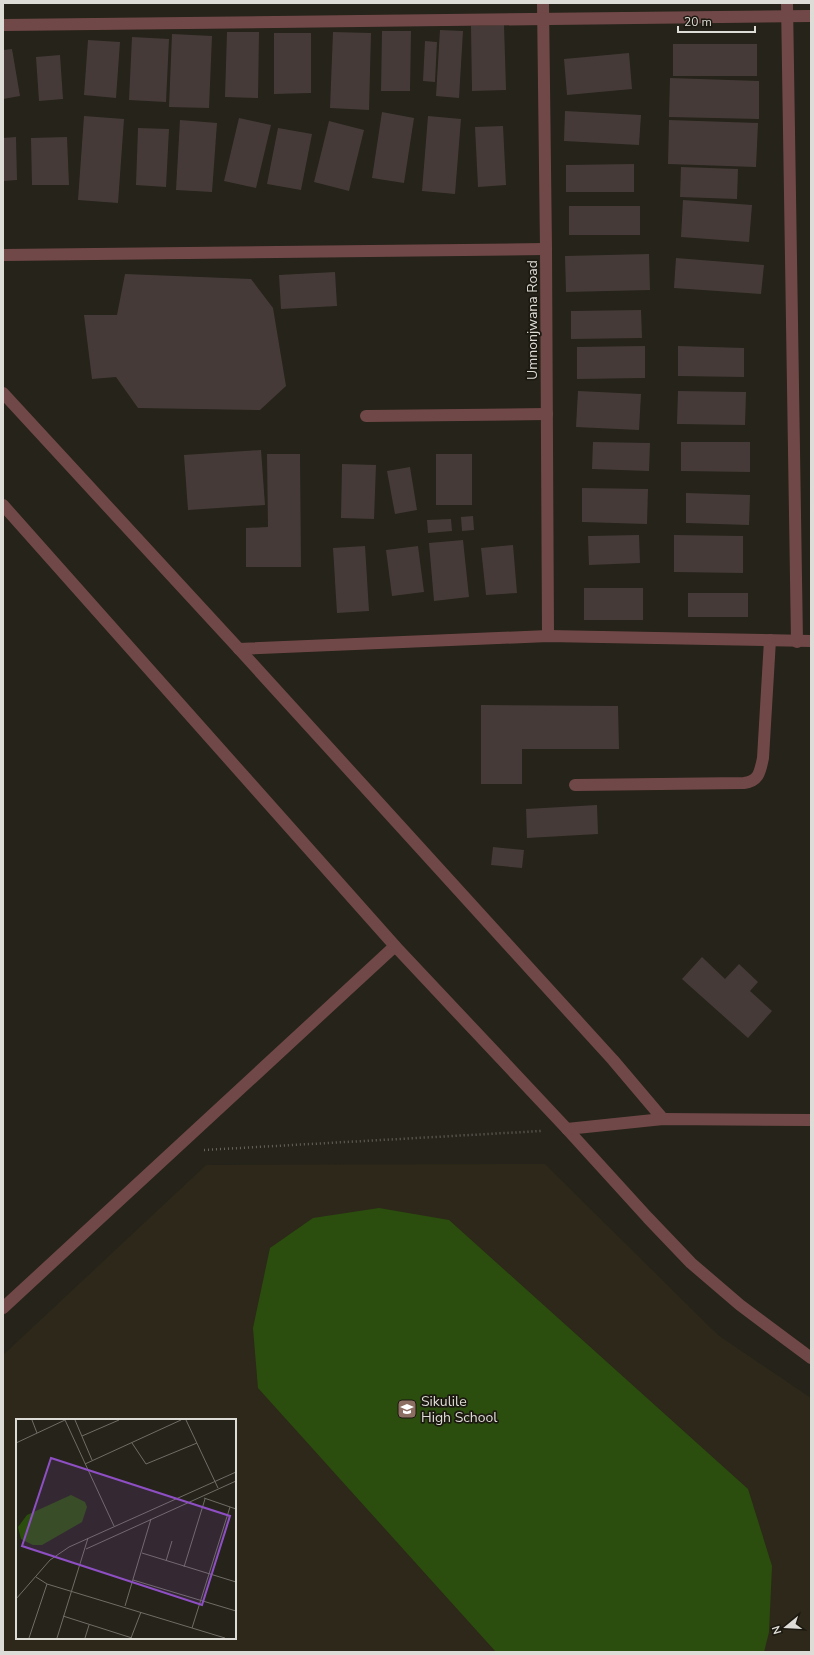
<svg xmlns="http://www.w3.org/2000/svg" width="814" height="1655" font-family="'Nunito Sans',sans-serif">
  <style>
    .built { fill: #2d2819; fill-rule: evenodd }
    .green { fill: #2b4e0e }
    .building { fill: #453a37 }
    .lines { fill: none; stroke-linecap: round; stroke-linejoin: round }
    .path { stroke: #67655e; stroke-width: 2.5; stroke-dasharray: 1 3; stroke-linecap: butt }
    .minor { stroke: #714848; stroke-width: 12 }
    .labels { text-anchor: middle; stroke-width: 3.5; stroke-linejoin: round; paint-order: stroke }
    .street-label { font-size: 14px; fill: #dedcd6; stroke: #1c1911 }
    .poi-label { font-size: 14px; fill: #dedcd6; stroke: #1c1911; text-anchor: start }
    .inset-road { fill: none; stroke: #6f6d65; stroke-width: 1 }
    .view { fill: #8f4fc4; fill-opacity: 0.15; stroke: #8f4fc4; stroke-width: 2 }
    .inset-edge { fill: none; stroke: #dedcd6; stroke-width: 2 }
  </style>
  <rect width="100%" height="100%" fill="#25231a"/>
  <path class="built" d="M545,1164l173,171 93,63v254h-808v-297l203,-190zM17,1420h218v218h-218z"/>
  <path class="green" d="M379,1208l70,12 299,269 24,77 -3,66 -5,20h-268l-238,-264 -5,-60 17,-80 43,-30z"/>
  <g class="building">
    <path d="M504,25l2,65 -34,1 -1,-65z"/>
    <path d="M440,30l23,1 -4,67 -23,-2z"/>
    <path d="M382,31h29l-1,60h-29z"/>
    <path d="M227,32h32l-1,66 -33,-1z"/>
    <path d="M333,32l38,1 -2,77 -39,-2z"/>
    <path d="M274,33h37v60l-37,1z"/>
    <path d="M172,34l40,2 -3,72 -40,-1z"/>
    <path d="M132,37l37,2 -3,63 -37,-2z"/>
    <path d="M88,40l32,2 -4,56 -32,-3z"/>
    <path d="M425,41l12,1 -2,40 -12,-1z"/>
    <rect x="673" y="44" width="84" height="32"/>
    <path d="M12,49l8,47 -17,3v-49z"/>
    <path d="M629,53l3,36 -65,6 -3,-36z"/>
    <path d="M60,55l3,44 -24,2 -3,-44z"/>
    <path d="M670,78l89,3v38l-90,-2z"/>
    <path d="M565,111l76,4 -2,30 -75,-4z"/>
    <path d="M382,112l32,6 -10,65 -32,-5z"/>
    <path d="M84,116l40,3 -6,84 -40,-3z"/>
    <path d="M428,116l33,3 -6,75 -33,-3z"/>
    <path d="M239,118l32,7 -15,63 -32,-7z"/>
    <path d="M180,120l37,3 -5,69 -36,-2z"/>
    <path d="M669,120l89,3 -2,44 -88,-3z"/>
    <path d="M329,121l35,9 -15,61 -35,-9z"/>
    <path d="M503,126l3,59 -28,2 -3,-60z"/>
    <path d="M138,128l31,1 -3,58 -30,-2z"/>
    <path d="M278,128l34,6 -11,56 -34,-6z"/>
    <path d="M16,137l1,43 -14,1v-43z"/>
    <path d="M67,137l2,48h-37l-1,-47z"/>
    <path d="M634,164v28h-68v-27z"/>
    <path d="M681,167l57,2 -1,30 -57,-2z"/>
    <path d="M683,200l69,5 -3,37 -68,-5z"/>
    <rect x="569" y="206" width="71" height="29"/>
    <path d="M649,254l1,36 -84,2 -1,-36z"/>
    <path d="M676,258l88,7 -3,29 -87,-6z"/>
    <path d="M335,272l2,34 -56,3 -2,-34z"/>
    <path d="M125,274l126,5 22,29 13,78 -26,24 -122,-2 -22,-31 -24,2 -8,-64h33z"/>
    <path d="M641,310l1,28 -71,1v-28z"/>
    <path d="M645,346v32l-68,1v-32z"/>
    <path d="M678,346l66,2v29l-66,-1z"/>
    <path d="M578,391l63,3 -2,36 -63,-3z"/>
    <path d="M678,391l68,1 -1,33 -68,-1z"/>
    <path d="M593,442l57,1 -1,28 -57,-2z"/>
    <path d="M681,442h69v30l-69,-1z"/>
    <path d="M261,450l4,55 -77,5 -4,-55z"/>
    <path d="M267,454h33l1,113h-55v-39l22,-1z"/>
    <rect x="436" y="454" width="36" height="51"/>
    <path d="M342,464l34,1 -2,54 -33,-1z"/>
    <path d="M410,467l7,43 -22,4 -8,-43z"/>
    <path d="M582,488l66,1 -1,35 -65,-2z"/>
    <path d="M686,493l64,2 -1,30 -63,-2z"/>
    <path d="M473,516l1,14 -12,1 -1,-14z"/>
    <path d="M451,519l1,12 -24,2 -1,-13z"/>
    <path d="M639,535l1,28 -51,2 -1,-29z"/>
    <path d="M674,535l69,1v37l-69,-1z"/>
    <path d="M463,540l6,57 -35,4 -5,-58z"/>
    <path d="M513,545l4,48 -31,2 -5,-47z"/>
    <path d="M365,546l4,65 -32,2 -4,-65z"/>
    <path d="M418,546l6,46 -32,4 -6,-46z"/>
    <rect x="584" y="588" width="59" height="32"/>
    <rect x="688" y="593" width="60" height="24"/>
    <path d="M481,705l137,1 1,43h-97v35h-41z"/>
    <path d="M597,805l1,29 -71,4 -1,-29z"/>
    <path d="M493,847l31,3 -2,18 -31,-3z"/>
    <path d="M702,957l23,22 14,-15 19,18 -8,9 22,20 -24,27 -66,-59z"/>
  </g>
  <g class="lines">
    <path class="path" d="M204,1150l337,-19"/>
    <g class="minor">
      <path d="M543,3l3,246 2,387"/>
      <path d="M787,3l10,639"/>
      <path d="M3,25l808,-9"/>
      <path d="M3,255l543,-6"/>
      <path d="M3,393l236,256 374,411 50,59"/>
      <path d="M366,416l181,-2"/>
      <path d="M3,505l392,441 172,183 81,89 43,45 49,42 71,53"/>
      <path d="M239,649l309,-13 263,5"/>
      <path d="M575,785l169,-2c15,-2 16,-11 19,-25l7,-118"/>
      <path d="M567,1129l96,-10 148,1"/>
      <path d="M3,1308l392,-362"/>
    </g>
  </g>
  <defs>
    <g id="school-square" transform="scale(1)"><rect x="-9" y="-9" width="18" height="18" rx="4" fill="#8d6e63" stroke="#1c1911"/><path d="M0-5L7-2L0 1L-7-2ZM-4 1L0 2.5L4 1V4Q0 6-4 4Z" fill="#fff"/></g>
  </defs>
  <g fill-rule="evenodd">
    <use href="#school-square" x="407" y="1409"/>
  </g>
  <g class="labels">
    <g class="street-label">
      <text transform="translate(532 320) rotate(-90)" y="5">Umnonjwana Road</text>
    </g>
    <g class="poi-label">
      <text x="421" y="1406">Sikulile<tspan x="421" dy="16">High School</tspan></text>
    </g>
  </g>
  <g transform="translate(16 1419)">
    <rect width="220" height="220" fill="#25231a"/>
    <path d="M55,76l14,7 2,5 -5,15 -40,23h-9l-12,-6 -3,-12 9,-12z" fill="#2b4e0e"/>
    <path class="inset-road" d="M16,1l5,13M49,1l49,106M59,1l17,40M170,1l32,68M66,17l37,-16M0,24l49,-23M116,24l14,21 51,-21M69,45l96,-44M188,79l32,11M70,130l150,-68M126,134l94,29M150,142l6,-20M168,148l21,-68M20,158l11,7 178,54M117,161l103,31M0,180l34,-39 19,-13 167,-75M109,187l26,-87M47,197l69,22M176,209l38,-121M13,219l18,-54M41,219l31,-100M69,219l4,-13M115,219l10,-26"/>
    <path class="view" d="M35,39l179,58 -28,89 -180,-59z"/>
    <rect width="220" height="220" class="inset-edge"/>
  </g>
  <rect width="814" height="1655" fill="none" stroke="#dedcd6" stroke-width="8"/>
  <g transform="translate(786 1627) rotate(252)" stroke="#1c1911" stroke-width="3" paint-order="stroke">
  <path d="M0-3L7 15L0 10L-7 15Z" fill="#dedcd6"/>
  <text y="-6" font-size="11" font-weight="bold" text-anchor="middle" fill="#dedcd6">N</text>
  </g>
  <path d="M678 26v6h77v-6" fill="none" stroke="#dedcd6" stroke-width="2"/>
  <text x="684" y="26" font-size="12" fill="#dedcd6" stroke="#1c1911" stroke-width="3" paint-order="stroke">20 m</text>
</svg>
